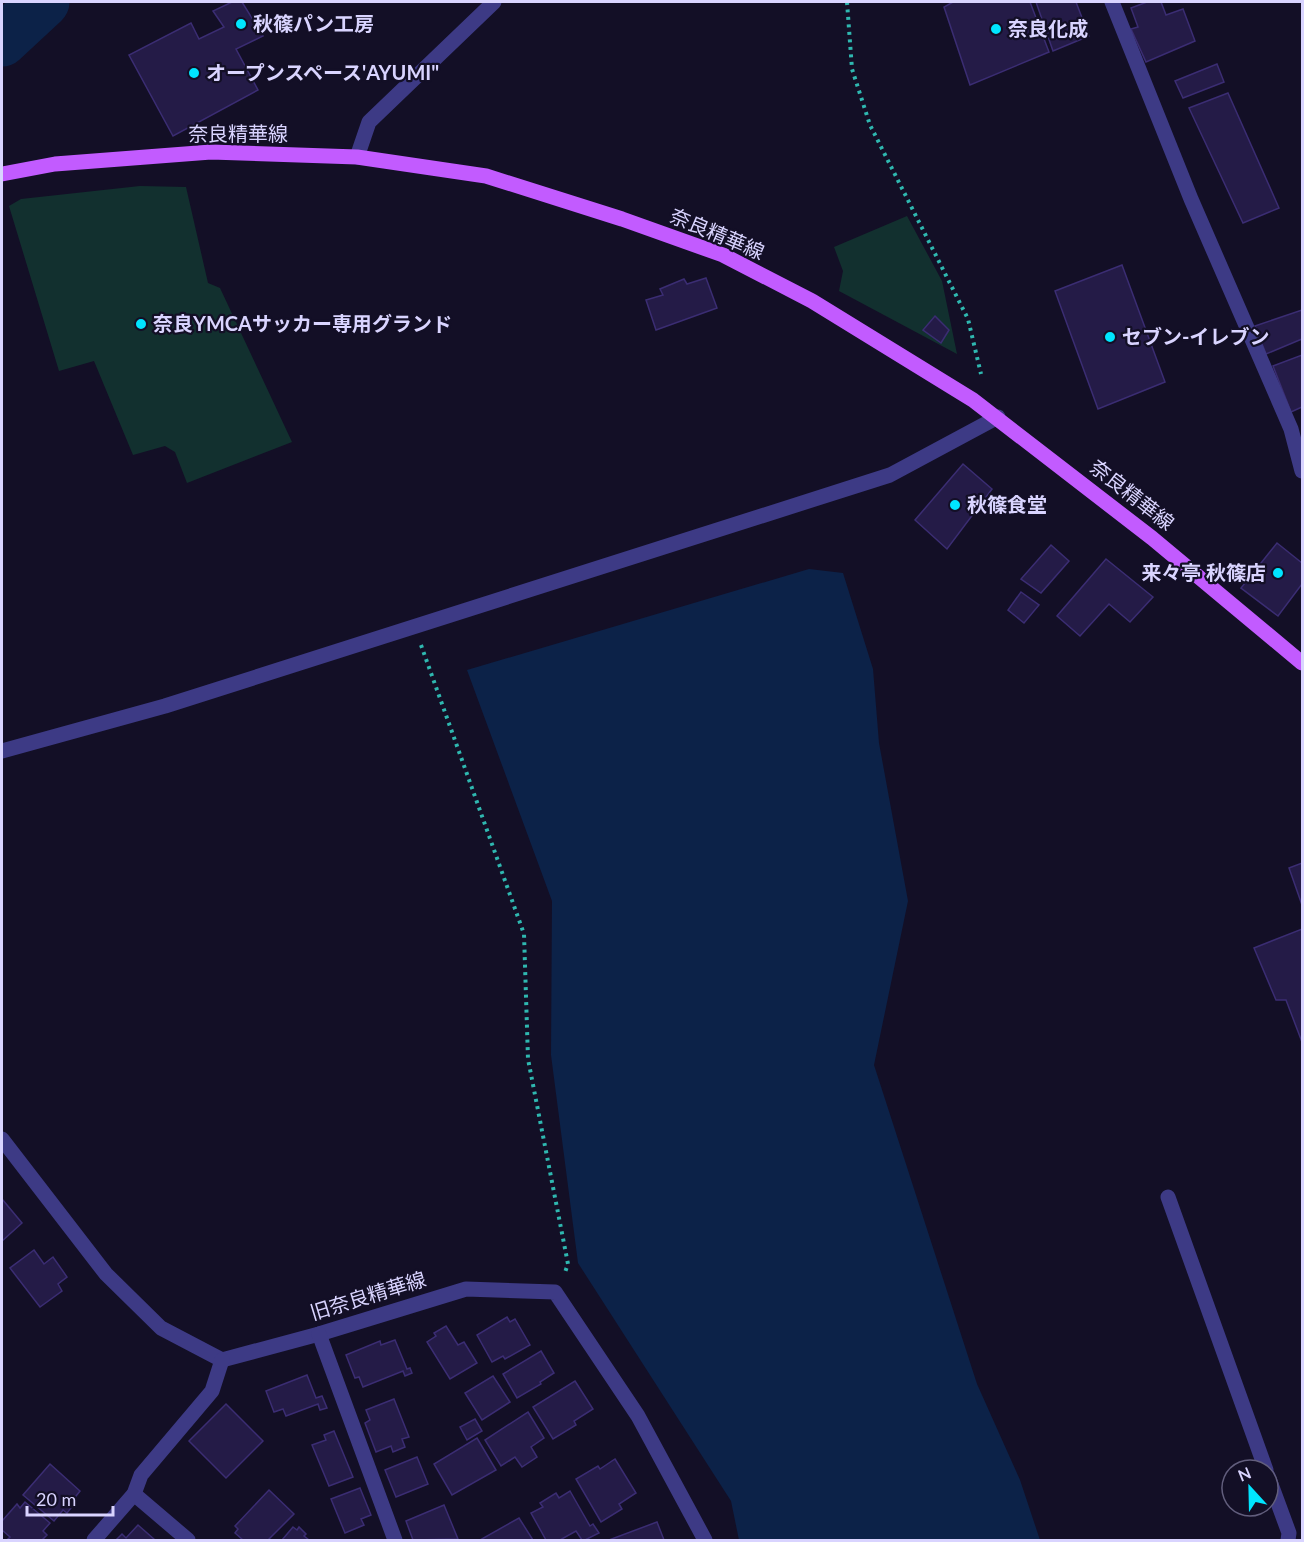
<svg xmlns="http://www.w3.org/2000/svg" width="1304" height="1542" font-family="Lato,'Noto Sans JP',sans-serif">
  <style>
    .green { fill: #12302f }
    .water { fill: #0c2248 }
    .lines { fill: none; stroke-linecap: round; stroke-linejoin: round }
    .river { stroke: #0c2248; stroke-width: 51 }
    .building { fill: #241b47; stroke: #3b2d73; stroke-width: 1.5 }
    .path { stroke: #2fb8b0; stroke-width: 4; stroke-dasharray: 3 4.5; stroke-linecap: butt }
    .minor { stroke: #3d3a85; stroke-width: 15 }
    .primary { stroke: #c25bff; stroke-width: 15 }
    .poi-dot { fill: #00e5ff; stroke: #130f26; stroke-width: 2 }
    .labels { text-anchor: middle; stroke-width: 4.5; stroke-linejoin: round; paint-order: stroke }
    .poi-label { font-size: 20px; font-weight: bold; fill: #d9d4ff; stroke: #130f26; text-anchor: start }
    .street-label { font-size: 20px; fill: #d9d4ff; stroke: #130f26 }
  </style>
  <rect width="100%" height="100%" fill="#130f26"/>
  <g class="green">
    <path d="M140,186l46,1 22,96 12,5 72,154 -105,41 -12,-31 -10,-6 -32,9 -39,-94 -35,10 -50,-165 12,-7z"/>
    <path d="M907,216l35,65 15,73 -118,-63 4,-20 -9,-24z"/>
  </g>
  <path class="water" d="M809,569l34,4 30,96 6,74 29,158 -34,164 103,319 43,96 20,60h-301l-8,-39 -153,-238 -27,-208 1,-154 -85,-231z"/>
  <g class="lines">
    <path class="river" d="M2,41l42,-39"/>
  </g>
  <g class="building">
    <path d="M232,2h10l21,34 -27,13 22,41 -85,46 -44,-81 62,-32 8,16 25,-12 -11,-16z"/>
    <path d="M953,2h77l19,50 -79,33 -26,-78z"/>
    <path d="M1036,2h40l13,34 -36,15z"/>
    <path d="M1147,2h14l5,13 17,-6 12,32 -49,21 -15,-33 7,-2 -7,-19z"/>
    <path d="M1217,64l7,18 -41,16 -8,-17z"/>
    <path d="M1228,93l51,115 -36,15 -54,-115z"/>
    <path d="M1122,265l43,117 -67,27 -43,-118z"/>
    <path d="M706,278l11,30 -61,22 -10,-30 17,-5 -3,-6 24,-10 3,5z"/>
    <path d="M1302,310v29l-36,15 -11,-28z"/>
    <path d="M935,316l14,14 -8,13 -18,-13z"/>
    <path d="M1302,355v52l-11,5 -18,-46z"/>
    <path d="M963,464l29,25 -45,60 -32,-29z"/>
    <path d="M1277,543l25,20v21l-24,32 -37,-28z"/>
    <path d="M1051,545l18,16 -28,32 -20,-14z"/>
    <path d="M1106,559l47,38 -23,25 -21,-18 -29,32 -23,-20z"/>
    <path d="M1021,592l18,13 -15,18 -16,-13z"/>
    <path d="M1302,863v42l-13,-37z"/>
    <path d="M1302,929v113l-16,-42h-10l-22,-52z"/>
    <path d="M2,1199l20,24 -20,18z"/>
    <path d="M34,1250l10,14 9,-7 14,20 -9,7 4,7 -22,16 -30,-39z"/>
    <path d="M507,1317l3,5 5,-3 15,26 -25,14 -2,-3 -11,6 -15,-27z"/>
    <path d="M446,1326l12,19 6,-3 13,21 -27,16 -23,-37 9,-6 -2,-3z"/>
    <path d="M395,1340l12,29 3,-1 2,5 -7,3 -2,-5 -40,16 -4,-10 -4,1 -9,-23 34,-14 1,4z"/>
    <path d="M541,1351l13,22 -14,9 1,2 -24,14 -14,-24z"/>
    <path d="M307,1375l9,23 6,-2 5,12 -7,2 -2,-6 -32,12 -3,-7 -9,3 -8,-21z"/>
    <path d="M493,1376l17,26 -28,18 -17,-27z"/>
    <path d="M575,1381l18,28 -19,12 2,4 -23,14 -20,-32z"/>
    <path d="M394,1399l15,38 -7,2 3,8 -12,5 -2,-6 -15,6 -11,-29 5,-3 -4,-10z"/>
    <path d="M226,1404l37,37 -37,37 -37,-37z"/>
    <path d="M528,1412l16,26 -13,9 6,10 -15,10 -7,-10 -14,9 -16,-26z"/>
    <path d="M475,1419l7,12 -15,9 -7,-13z"/>
    <path d="M334,1431l19,46 -24,9 -17,-41 14,-5 -2,-5z"/>
    <path d="M477,1438l19,32 -44,25 -18,-31z"/>
    <path d="M417,1457l11,27 -32,13 -11,-27z"/>
    <path d="M615,1459l21,34 -17,11 3,5 -21,13 -25,-43 22,-13 2,3z"/>
    <path d="M50,1464l30,27 -8,10 3,2 -8,10 -4,-3 -9,11 -31,-26z"/>
    <path d="M360,1488l11,27 -10,4 3,6 -19,8 -14,-34z"/>
    <path d="M269,1490l25,24 -26,26h-25l-8,-7 3,-4 -3,-3z"/>
    <path d="M570,1491l20,35 3,-2 6,9 -14,7h-3l-6,-9 -16,9h-14l-15,-27 12,-6 -3,-4 16,-10 3,5z"/>
    <path d="M25,1502l25,21 -7,8 4,4 -5,5h-35l3,-3 -8,-7v-9l15,-17 3,4z"/>
    <path d="M444,1505l14,34 -45,1 -7,-19z"/>
    <path d="M519,1518l14,22h-53z"/>
    <path d="M657,1522l7,18h-55z"/>
    <path d="M138,1525l17,15h-39l6,-6 4,4z"/>
    <path d="M293,1527l4,3 2,-3 7,7 -2,2 5,4h-27z"/>
  </g>
  <g class="lines">
    <g class="path">
      <path d="M847,2l5,67 18,56 98,194 13,55"/>
      <path d="M421,645l103,289 4,125 40,205 -4,11"/>
    </g>
    <g class="minor">
      <path d="M1112,2l79,197 100,230 11,42"/>
      <path d="M357,157l12,-35 125,-120"/>
      <path d="M2,751l163,-45 725,-231 108,-58"/>
      <path d="M2,1139l104,135 55,54 61,32 97,-26 147,-45 89,3 83,124 67,124"/>
      <path d="M1168,1197l98,273"/>
      <path d="M319,1334l76,206"/>
      <path d="M1268,1476l21,57 -1,7"/>
      <path d="M134,1494l54,46"/>
      <path d="M94,1540l40,-46 7,-19 71,-84 10,-31"/>
    </g>
    <path class="primary" d="M2,174l53,-10 156,-12 146,5 129,19 136,43 101,36 89,46 161,99 179,138 150,125"/>
  </g>
  <g class="poi-dot">
    <circle cx="241" cy="24" r="6"/>
    <circle cx="996" cy="29" r="6"/>
    <circle cx="194" cy="73" r="6"/>
    <circle cx="141" cy="324" r="6"/>
    <circle cx="1110" cy="337" r="6"/>
    <circle cx="955" cy="505" r="6"/>
    <circle cx="1278" cy="573" r="6"/>
  </g>
  <g class="labels">
    <g class="poi-label">
      <text x="253" y="31">秋篠パン工房</text>
      <text x="1008" y="36">奈良化成</text>
      <text x="206" y="80">オープンスペース'AYUMI"</text>
      <text x="153" y="331">奈良YMCAサッカー専用グランド</text>
      <text x="1122" y="344">セブン-イレブン</text>
      <text x="967" y="512">秋篠食堂</text>
      <text x="1266" y="580" text-anchor="end">来々亭 秋篠店</text>
    </g>
    <g class="street-label">
      <text x="238" y="141">奈良精華線</text>
      <text transform="translate(717 234) rotate(23)" y="7">奈良精華線</text>
      <text transform="translate(1132 495) rotate(38)" y="7">奈良精華線</text>
      <text transform="translate(368 1296) rotate(-17)" y="7">旧奈良精華線</text>
    </g>
  </g>
  <rect width="1304" height="1542" fill="none" stroke="#d9d4ff" stroke-width="6"/>
  <g transform="translate(1250 1488) rotate(338)"><circle r="28" fill="#130f26" stroke="#625e7d" stroke-width="1.5"/>
  <path d="M0-4.5L10 22L0 15L-10 22Z" fill="#00e5ff"/>
  <text y="-9" font-size="16" font-weight="bold" text-anchor="middle" fill="#d9d4ff">N</text>
  </g>
  <path d="M27 1506v9h86v-9" fill="none" stroke="#d9d4ff" stroke-width="3"/>
  <text x="36" y="1506" font-size="18" fill="#d9d4ff" stroke="#130f26" stroke-width="4.5" paint-order="stroke">20 m</text>
</svg>
